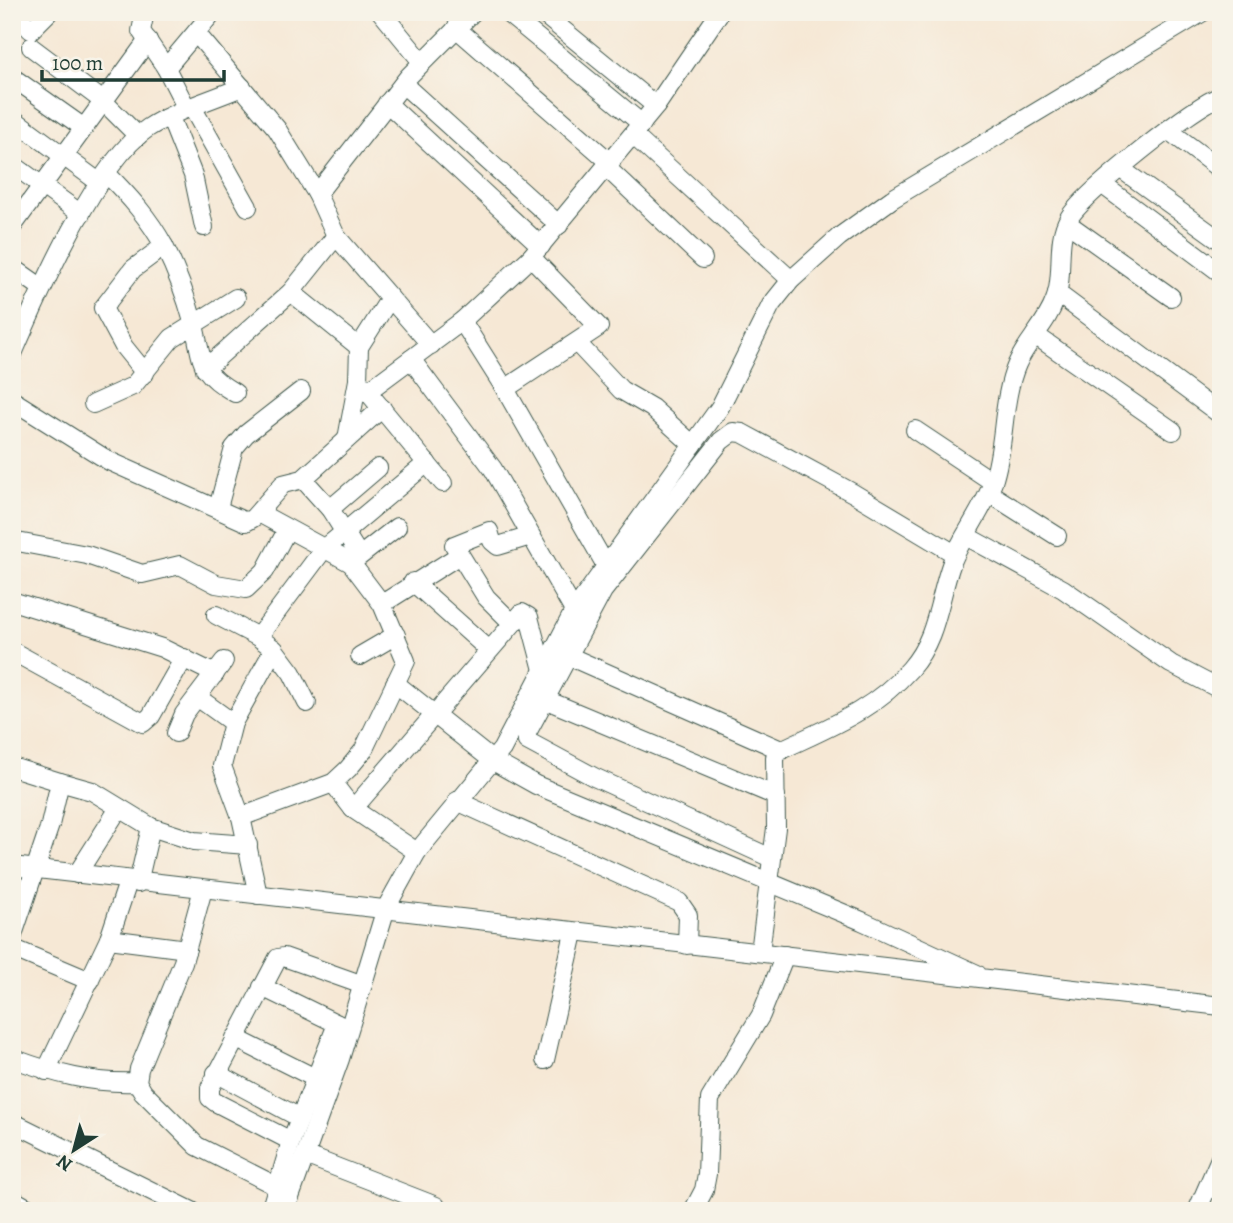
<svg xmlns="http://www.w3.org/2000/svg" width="1233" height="1223" font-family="Alegreya,serif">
<rect width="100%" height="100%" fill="#f7f3e8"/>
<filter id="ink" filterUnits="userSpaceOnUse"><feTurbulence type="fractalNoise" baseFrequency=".0143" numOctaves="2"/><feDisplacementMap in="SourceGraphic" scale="14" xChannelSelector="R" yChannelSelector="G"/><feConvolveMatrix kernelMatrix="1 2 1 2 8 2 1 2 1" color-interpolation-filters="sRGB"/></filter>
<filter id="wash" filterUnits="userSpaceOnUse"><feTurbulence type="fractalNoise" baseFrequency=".00686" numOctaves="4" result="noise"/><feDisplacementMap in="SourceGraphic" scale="28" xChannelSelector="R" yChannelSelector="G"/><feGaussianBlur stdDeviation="1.57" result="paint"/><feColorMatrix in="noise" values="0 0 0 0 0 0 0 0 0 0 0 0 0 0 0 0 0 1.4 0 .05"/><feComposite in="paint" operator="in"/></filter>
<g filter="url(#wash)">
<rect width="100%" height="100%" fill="#f6e8d5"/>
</g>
<g filter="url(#ink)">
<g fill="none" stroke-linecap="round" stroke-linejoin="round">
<defs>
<g id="minor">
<polyline points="14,12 31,30 49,12"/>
<polyline points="139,12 144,17 141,31 166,68 187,109"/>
<polyline points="381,12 422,62"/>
<polyline points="506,12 642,124"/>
<polyline points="541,12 656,106"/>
<polyline points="456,28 611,163"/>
<polyline points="196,33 277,129 317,194"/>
<polyline points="31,47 103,101 138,136"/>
<polyline points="166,68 213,12"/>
<polyline points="12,77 84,128"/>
<polyline points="403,84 559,225"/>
<polyline points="387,103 541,246"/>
<polyline points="192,107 248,207"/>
<polyline points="170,117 193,175 204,227"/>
<polyline points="12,118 100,183"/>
<polyline points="1168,130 1221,170"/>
<polyline points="633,135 791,280"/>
<polyline points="12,164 81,214"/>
<polyline points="607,168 703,259"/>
<polyline points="1121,169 1221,241"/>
<path d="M107 174C129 196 149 218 164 246 176 270 186 296 193 322 204 360 195 370 235 393"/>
<polyline points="1103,185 1221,273"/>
<polyline points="1067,223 1171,297"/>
<polyline points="12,227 148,40"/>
<polyline points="336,236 317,194 409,76 473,12"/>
<polyline points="12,267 42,288"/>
<polyline points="291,292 359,347"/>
<polyline points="1057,293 1221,415"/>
<polyline points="390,298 359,347 358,380 443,483"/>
<polyline points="462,321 505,389 605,564"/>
<polyline points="1035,335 1173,431"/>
<polyline points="577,343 621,390 652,408 693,445"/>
<path d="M12 356C38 296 95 163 148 128 176 110 211 100 242 87"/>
<polyline points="411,359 493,469 574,611"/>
<polyline points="205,369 291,292 336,236 431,345"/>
<polyline points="145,373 124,347 103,308 133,269 164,246"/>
<polyline points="505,389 599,327 531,257"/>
<polyline points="368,391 462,321 531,257 656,106 720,12"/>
<polyline points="12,400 109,461 246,522 253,518 283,484 303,479 382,408"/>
<polyline points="93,404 133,386 172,338 236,298"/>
<polyline points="915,430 993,482"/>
<polyline points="347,439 358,380"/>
<polyline points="303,479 330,509 359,555"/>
<polyline points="989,493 1057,536"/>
<polyline points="218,508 234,448 246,434 301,391"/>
<polyline points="330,509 378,468"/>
<polyline points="966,536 1063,589 1171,664 1221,690"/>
<polyline points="12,541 87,555 142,574 180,565 216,584 246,589 265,571 287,530"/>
<polyline points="351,563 397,527"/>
<polyline points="413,582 489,650"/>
<polyline points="12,601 162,648 215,674"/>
<polyline points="382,604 458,556"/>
<polyline points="216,615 258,637 274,649 233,723 222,766 241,817 258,895"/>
<polyline points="512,623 486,597 454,545 489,531 492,541 498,546 531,536"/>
<polyline points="258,637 323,550 427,463"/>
<polyline points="274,649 292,673 307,703"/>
<polyline points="12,651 143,723 151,716 184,658"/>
<polyline points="557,651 781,750"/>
<polyline points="360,656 396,635"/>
<polyline points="395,683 493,761 536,785 862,921 977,974"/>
<polyline points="197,697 233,723"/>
<polyline points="544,699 776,796"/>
<polyline points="176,733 184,714 224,661"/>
<polyline points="12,767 60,782 50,825 12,938"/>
<polyline points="60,782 92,791 151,827 194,841 248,845"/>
<polyline points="333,783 353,809 417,852"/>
<polyline points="457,801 679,902 688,915 687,945"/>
<polyline points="353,809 522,613 529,617 543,670"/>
<polyline points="241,817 333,783 348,769 363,751 406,661 382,604 351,563 259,513"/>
<polyline points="771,858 594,777 527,741 527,733 603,591 721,441 733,432 742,433 853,493 955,554"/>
<polyline points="12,866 1221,1006"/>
<polyline points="77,874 119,808"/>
<polyline points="138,883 151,827"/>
<polyline points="203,889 183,962 139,1069 137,1082 143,1092 197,1146 278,1187"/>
<polyline points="109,939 187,949"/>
<polyline points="12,948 90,981"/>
<path d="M760 952 776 828 775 757 781 750C829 727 873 711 910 669 938 637 938 600 952 562 963 534 983 511 993 482 1006 444 1001 401 1017 364 1027 341 1047 324 1055 300 1065 275 1055 241 1069 218 1084 193 1193 106 1221 96"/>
<polyline points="262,987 346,1028"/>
<polyline points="235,1038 315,1078"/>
<path d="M12 1058C55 1074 92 1084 137 1082"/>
<polyline points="545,1060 574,933"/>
<polyline points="46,1071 109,939 128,882"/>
<polyline points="216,1073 300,1118"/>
<polyline points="12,1122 192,1211"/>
<polyline points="291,1141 215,1102 210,1098 210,1088 278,958 284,957 363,985"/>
<polyline points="305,1155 436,1206"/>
<polyline points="12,1199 33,1211"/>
<polyline points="270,1211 291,1141 337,1024"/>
<polyline points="285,1211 340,1059 386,908 417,852 502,749 574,611 720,407 771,305 791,280 839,237 892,199 1203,12"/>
<polyline points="693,1211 704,1190 707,1174 710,1099 761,1015 785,955"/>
<polyline points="1197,1211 1221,1156"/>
</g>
</defs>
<!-- minor casing -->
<use href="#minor" stroke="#3f574c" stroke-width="20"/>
<!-- minor -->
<use href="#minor" stroke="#fff" stroke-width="18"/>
</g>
</g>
<!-- margin -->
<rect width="1233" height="1223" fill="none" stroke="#f7f3e8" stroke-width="42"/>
<!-- north arrow -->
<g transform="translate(74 1150) rotate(216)" stroke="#f7f3e8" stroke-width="5" paint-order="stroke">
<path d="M0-5L12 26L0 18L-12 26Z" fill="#1f3d34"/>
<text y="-10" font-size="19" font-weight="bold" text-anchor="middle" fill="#1f3d34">N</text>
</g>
<!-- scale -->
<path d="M42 70v10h182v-10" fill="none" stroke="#1f3d34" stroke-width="3.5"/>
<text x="52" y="70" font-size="21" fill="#1f3d34" stroke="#f7f3e8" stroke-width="5" paint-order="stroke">100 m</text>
</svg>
